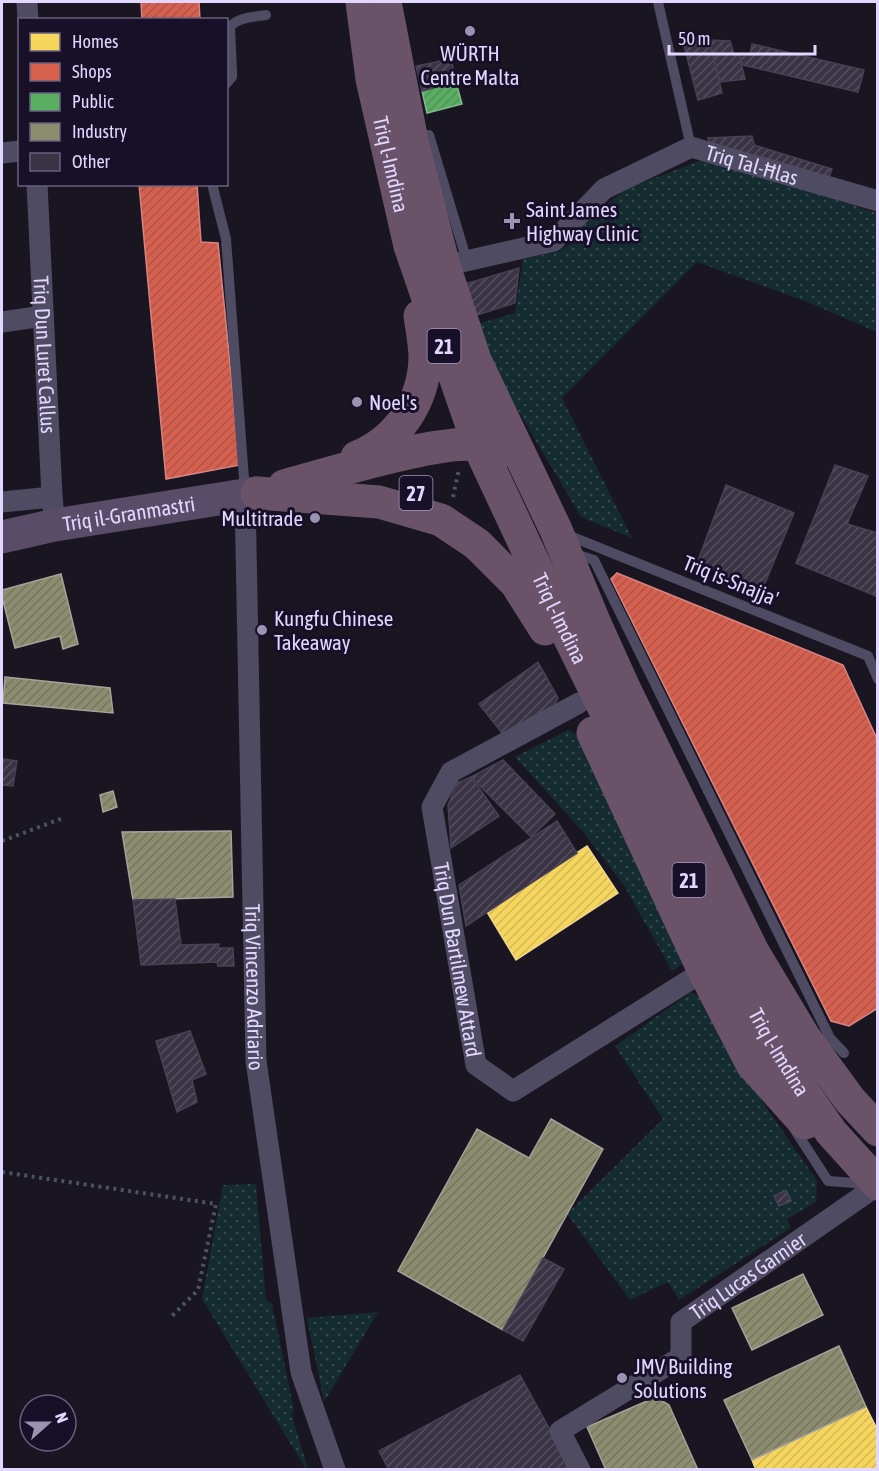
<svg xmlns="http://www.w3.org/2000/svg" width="879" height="1471" font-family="'Asap Condensed',sans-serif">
<defs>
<pattern id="grass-dots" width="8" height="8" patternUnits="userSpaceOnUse" patternTransform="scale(1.5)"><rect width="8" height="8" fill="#142b30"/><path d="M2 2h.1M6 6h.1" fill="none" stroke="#36494f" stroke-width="1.8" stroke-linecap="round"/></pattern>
<pattern id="homes-hatch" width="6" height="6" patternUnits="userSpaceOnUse" patternTransform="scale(1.5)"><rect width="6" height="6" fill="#f6d55c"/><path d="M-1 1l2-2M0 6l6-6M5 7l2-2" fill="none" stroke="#d2b759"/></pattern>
<pattern id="shops-hatch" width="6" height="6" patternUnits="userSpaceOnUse" patternTransform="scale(1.5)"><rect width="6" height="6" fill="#d6604d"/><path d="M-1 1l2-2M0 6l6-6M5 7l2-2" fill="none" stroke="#aa564d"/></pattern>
<pattern id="public-hatch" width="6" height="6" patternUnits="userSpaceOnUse" patternTransform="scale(1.5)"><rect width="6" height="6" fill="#5aae61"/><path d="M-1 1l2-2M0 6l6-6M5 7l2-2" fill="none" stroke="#54925c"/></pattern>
<pattern id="industry-hatch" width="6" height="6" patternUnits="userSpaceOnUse" patternTransform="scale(1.5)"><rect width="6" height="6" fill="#8c8c6e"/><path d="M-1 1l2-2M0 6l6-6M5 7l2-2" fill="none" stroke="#767564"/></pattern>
<pattern id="building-hatch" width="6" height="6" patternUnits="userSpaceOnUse" patternTransform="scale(1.5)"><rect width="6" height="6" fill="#393344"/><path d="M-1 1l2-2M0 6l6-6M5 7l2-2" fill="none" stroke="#555060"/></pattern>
</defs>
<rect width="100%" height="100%" fill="#191622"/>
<!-- grass -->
<g fill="url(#grass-dots)">
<polygon points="707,158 877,213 877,332 810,303 697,262 562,398 632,538 581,517 490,363 477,324 515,313 523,259 560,251 575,240 587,220 626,189"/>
<polygon points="568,730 580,736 686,952 683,964 672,971 625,887 585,834 515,757"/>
<polygon points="690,993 704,997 764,1104 817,1181 816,1202 787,1219 791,1228 679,1300 668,1282 630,1300 567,1214 663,1119 615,1046"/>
<polygon points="256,1184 266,1300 272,1304 294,1410 291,1413 308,1469 306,1469 202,1299 223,1185"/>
<polygon points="378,1312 324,1402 307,1318"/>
</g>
<!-- homes -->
<g fill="url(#homes-hatch)" stroke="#f0d68d" stroke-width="1.5">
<polygon points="587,846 618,893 516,960 487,912"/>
<polygon points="866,1407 878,1431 878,1469 756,1470 752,1460"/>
</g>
<!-- shops -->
<g fill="url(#shops-hatch)" stroke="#d98482" stroke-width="1.5">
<polygon points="141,2 199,2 200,20 142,20"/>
<polygon points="139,184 197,184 201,242 218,243 240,465 166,479"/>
<polygon points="617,573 843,665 878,741 878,1008 849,1026 831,1021 611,579"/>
</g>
<!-- public -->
<polygon fill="url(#public-hatch)" stroke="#82ba90" stroke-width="1.5" points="456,82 462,104 427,113 422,91"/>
<!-- industry -->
<g fill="url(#industry-hatch)" stroke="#a6a29a" stroke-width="1.5">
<polygon points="61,574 78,644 63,649 60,636 15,648 2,597 2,590"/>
<polygon points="5,677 110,688 113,713 3,703"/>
<polygon points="113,791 117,807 103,812 100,795"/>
<polygon points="231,831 233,897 133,900 122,832"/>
<polygon points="551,1119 603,1149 503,1330 398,1271 477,1129 529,1158"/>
<polygon points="803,1274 823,1315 752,1350 732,1308"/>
<polygon points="839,1346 866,1407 752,1460 724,1400"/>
<polygon points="656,1397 669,1405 698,1470 606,1470 587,1427"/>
</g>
<!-- building -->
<g fill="url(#building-hatch)" stroke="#474155" stroke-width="1.5">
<polygon points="681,34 709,40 722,93 698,100"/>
<polygon points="709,40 730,41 734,54 739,54 745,79 720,82"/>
<polygon points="752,44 864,70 858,92 743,65 739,54 750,55"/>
<polygon points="451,59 456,82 422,91 416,66"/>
<polygon points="752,136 754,145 832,169 828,180 709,142 708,138"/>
<polygon points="519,268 515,303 474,316 465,284"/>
<polygon points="835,465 868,476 847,524 878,533 878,597 796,563"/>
<polygon points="726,485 794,513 761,593 697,563"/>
<polygon points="538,662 558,698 553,708 502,733 479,704"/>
<polygon points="2,759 17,761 13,786 2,785"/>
<polygon points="503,760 555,814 531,837 471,777"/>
<polygon points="471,777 499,816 451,848 448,805 457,783"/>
<polygon points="557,821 577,853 466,926 459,885"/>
<polygon points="175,899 181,945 219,944 218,948 233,948 234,966 218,966 217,962 141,965 133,900"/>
<polygon points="190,1031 206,1074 192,1080 197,1102 177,1112 156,1041"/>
<polygon points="786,1190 791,1201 779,1206 774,1196"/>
<polygon points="543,1258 564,1269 523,1341 503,1330"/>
<polygon points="520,1375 572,1470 389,1470 379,1451"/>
</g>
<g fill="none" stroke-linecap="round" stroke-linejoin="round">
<!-- path -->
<g stroke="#4a5363" stroke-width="4" stroke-dasharray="3 4.5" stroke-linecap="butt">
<polyline points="453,497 459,469"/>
<polyline points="2,841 63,818"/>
<polyline points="2,1172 216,1204 198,1290 170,1318"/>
</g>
<!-- lane -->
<g stroke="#4f4b63" stroke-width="10">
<polyline points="658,2 691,147"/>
<path d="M226 84 232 77V72L230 27C239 17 253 17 266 15"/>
<polyline points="415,140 429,135 467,261"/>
<polyline points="212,184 226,239 245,492"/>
<polyline points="565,534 868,656 878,679"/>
<polyline points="572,553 594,560 830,1038 844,1053"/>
<polyline points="793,1127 828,1181 868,1184"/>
</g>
<!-- street -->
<g stroke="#4f4b63" stroke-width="21">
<polyline points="27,2 28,20"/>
<polyline points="2,153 20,151"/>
<path id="s1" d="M37 184 52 497 55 525"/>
<path id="s2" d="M444 266 554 241 604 189 691 147 878 201"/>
<polyline points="2,322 43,316"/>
<path id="s3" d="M245 495 256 1061 301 1372 335 1470"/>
<polyline points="2,502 52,497"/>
<path id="s4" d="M579 703 451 772 432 807 476 1065 513 1091 704 971"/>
<path id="s5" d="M580 1470 560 1431 681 1357V1322L878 1185"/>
</g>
<!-- primary -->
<path stroke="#594c68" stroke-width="33" id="s6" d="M2 537 55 525 257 493"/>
<!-- highway -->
<g stroke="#6a5369" stroke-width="33">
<path id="s7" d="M362 2 372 79 410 246 479 446 550 598 729 962 770 1038 804 1093 831 1132 878 1184"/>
<polyline points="385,2 412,141 444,266 475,360 556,530 596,626 625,690 753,952 804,1037 850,1100 878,1130"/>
<path d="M357 457C397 441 424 402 425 358 425 344 422 330 420 316"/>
<path d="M284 486C321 476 448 436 479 446 484 448 490 453 495 456"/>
<polyline points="257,493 379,502 441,520 477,544 516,583 545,629"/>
<polyline points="593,733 704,971 752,1064 805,1123"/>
</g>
</g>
<!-- markers -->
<g fill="#9b93b2" stroke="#171028" stroke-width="2">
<circle cx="470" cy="31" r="6"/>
<path d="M509 212h6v6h6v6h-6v6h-6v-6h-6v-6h6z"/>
<circle cx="357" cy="402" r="6"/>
<circle cx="315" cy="518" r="6"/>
<circle cx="262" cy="630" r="6"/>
<circle cx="622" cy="1378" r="6"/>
</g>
<g text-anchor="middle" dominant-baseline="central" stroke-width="6" stroke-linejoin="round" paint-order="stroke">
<!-- shield labels -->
<g fill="#171028" stroke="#a49bbe" stroke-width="1.5">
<rect x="427.5" y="329" width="33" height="34" rx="4.5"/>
<rect x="399.5" y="476" width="33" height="34" rx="4.5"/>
<rect x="672.5" y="863" width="33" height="34" rx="4.5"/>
</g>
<g font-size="20" font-weight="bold" fill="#e1d7ff">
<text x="444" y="346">21</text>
<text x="416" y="493">27</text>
<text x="689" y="880">21</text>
</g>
<!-- poi labels -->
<g font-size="21" fill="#e1d7ff" stroke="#171028" text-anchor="start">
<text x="470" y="53" text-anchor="middle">WÜRTH<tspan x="470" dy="24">Centre Malta</tspan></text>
<text x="526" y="209">Saint James<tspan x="526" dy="24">Highway Clinic</tspan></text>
<text x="369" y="402">Noel's</text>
<text x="303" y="518" text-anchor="end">Multitrade</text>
<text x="274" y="618">Kungfu Chinese<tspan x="274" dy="24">Takeaway</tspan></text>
<text x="634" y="1366">JMV Building<tspan x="634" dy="24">Solutions</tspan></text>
</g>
<!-- street labels -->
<g font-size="21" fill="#e1d7ff" stroke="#171028">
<text stroke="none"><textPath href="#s7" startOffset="165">Triq l-Imdina</textPath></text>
<text stroke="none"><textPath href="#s2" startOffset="345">Triq Tal-Ħlas</textPath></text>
<text stroke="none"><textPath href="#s1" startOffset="171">Triq Dun Luret Callus</textPath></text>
<text stroke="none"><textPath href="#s6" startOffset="129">Triq il-Granmastri</textPath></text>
<text transform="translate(731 580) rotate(22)">Triq is-Snajja'</text>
<text stroke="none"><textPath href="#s7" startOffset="651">Triq l-Imdina</textPath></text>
<text stroke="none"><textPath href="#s4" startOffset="340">Triq Dun Bartilmew Attard</textPath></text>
<text stroke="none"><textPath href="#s3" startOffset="492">Triq Vincenzo Adriario</textPath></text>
<text stroke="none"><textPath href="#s7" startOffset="1137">Triq l-Imdina</textPath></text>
<text stroke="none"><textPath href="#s5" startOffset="302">Triq Lucas Garnier</textPath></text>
</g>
</g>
<!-- border -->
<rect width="879" height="1471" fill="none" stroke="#e1d7ff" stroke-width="6"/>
<!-- legend -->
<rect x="18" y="18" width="210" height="168" fill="#171028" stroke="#68607e" stroke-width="1.5"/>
<rect x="30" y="33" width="30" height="18" fill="#f6d55c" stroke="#68607e" stroke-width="1.5"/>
<text x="72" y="48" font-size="18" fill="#e1d7ff">Homes</text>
<rect x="30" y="63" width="30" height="18" fill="#d6604d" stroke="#68607e" stroke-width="1.5"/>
<text x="72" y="78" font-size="18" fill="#e1d7ff">Shops</text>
<rect x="30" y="93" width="30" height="18" fill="#5aae61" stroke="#68607e" stroke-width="1.5"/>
<text x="72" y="108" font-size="18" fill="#e1d7ff">Public</text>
<rect x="30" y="123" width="30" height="18" fill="#8c8c6e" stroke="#68607e" stroke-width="1.5"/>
<text x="72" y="138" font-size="18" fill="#e1d7ff">Industry</text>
<rect x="30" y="153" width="30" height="18" fill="#393344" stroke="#68607e" stroke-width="1.5"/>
<text x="72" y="168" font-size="18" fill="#e1d7ff">Other</text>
<!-- north arrow -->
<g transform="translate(48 1423) rotate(69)"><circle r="28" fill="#171028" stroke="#68607e" stroke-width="1.5"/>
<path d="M0-4.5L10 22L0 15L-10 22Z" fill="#9b93b2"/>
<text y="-9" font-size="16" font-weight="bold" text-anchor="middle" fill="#e1d7ff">N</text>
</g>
<!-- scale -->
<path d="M669 45v9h146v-9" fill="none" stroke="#e1d7ff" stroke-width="3"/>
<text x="678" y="45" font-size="18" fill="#e1d7ff" stroke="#171028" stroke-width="4.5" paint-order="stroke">50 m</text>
</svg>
